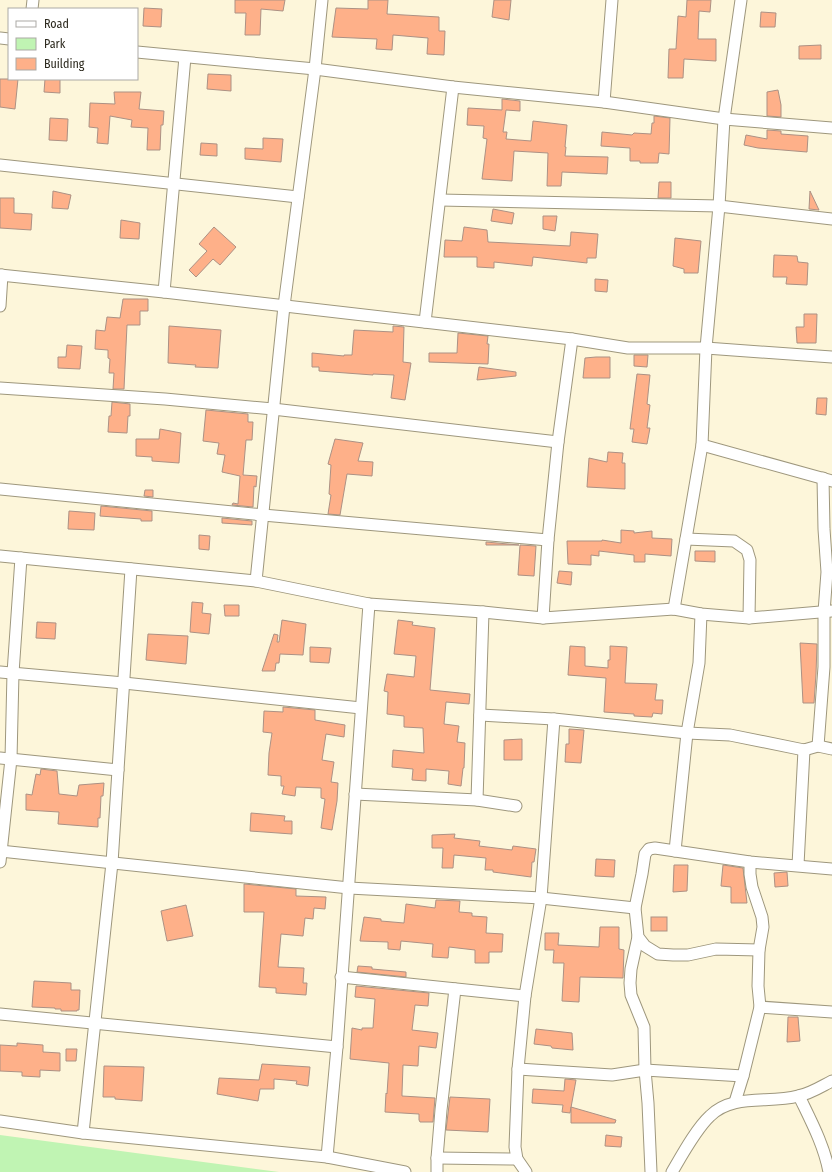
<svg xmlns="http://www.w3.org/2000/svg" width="832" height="1172" font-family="'Fira Sans Condensed',sans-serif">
<rect width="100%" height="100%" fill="#fdf6da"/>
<!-- green -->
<polygon fill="#c0f4b3" points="0,1135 279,1172 0,1172"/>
<!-- building -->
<g fill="#feb089" stroke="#ac9184">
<polygon points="235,0 285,0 283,11 261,9 260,35 245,35 246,13 235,13"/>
<polygon points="368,0 388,0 387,14 439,17 439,31 445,31 444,55 427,54 428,38 393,35 392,50 376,49 377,39 332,37 336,8 368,9"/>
<polygon points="494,0 511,0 509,20 492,17"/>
<polygon points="687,0 711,0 710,12 699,11 698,39 716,39 716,61 684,59 683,78 668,78 669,49 676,49 678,16 686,17"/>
<polygon points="144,8 162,9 161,27 143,26"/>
<polygon points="761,12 776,13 775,27 760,27"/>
<polygon points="821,45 821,59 799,59 799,46"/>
<polygon points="208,74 231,75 231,91 207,89"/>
<polygon points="0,79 18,79 15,109 0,107"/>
<polygon points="45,79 60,79 60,93 44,92"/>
<polygon points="778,90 781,105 781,117 767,116 767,92"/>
<polygon points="114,92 141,92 139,109 164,111 163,125 161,125 160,150 147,150 148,128 131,127 132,120 110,116 108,144 97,143 98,128 89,127 90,103 115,104"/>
<polygon points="502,99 520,101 520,111 506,110 503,132 507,132 506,139 531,141 533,121 567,125 565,147 566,147 565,156 608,157 607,174 562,172 561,186 547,186 548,153 514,151 512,181 482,179 487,139 483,138 484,126 467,125 468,108 502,110"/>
<polygon points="654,116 670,118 669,154 659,153 658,163 640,163 640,161 630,161 630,148 601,146 602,132 632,135 634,133 651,134 652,123 654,123"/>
<polygon points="50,118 68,119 67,141 49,140"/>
<polygon points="767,130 781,131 781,134 808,136 807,152 758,148 744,145 746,135 767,139"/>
<polygon points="263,138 283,139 281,162 245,159 245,148 263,149"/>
<polygon points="201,143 217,144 217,156 200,155"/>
<polygon points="659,182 671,182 671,198 658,198"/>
<polygon points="53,191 71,195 68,209 52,208"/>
<polygon points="810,191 819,210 809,209"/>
<polygon points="0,198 14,198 14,213 32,214 31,230 0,228"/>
<polygon points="493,209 514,213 512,224 491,221"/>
<polygon points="543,216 557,216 555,231 543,229"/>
<polygon points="121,220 140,223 139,239 120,238"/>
<polygon points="214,227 236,247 220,265 213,259 196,277 189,270 207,251 199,244"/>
<polygon points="464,227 487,230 488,242 570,246 571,232 598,234 596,258 587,258 587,263 533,257 532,266 494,262 494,268 477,267 477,257 444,257 445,240 462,241"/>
<polygon points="675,238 701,241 698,273 684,273 684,269 673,266"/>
<polygon points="774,255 797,256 798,262 808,263 807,285 786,284 787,277 773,277"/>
<polygon points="595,279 608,280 607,292 595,291"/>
<polygon points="123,299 148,299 148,311 140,311 140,325 127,325 124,389 113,389 114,373 109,373 110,359 108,358 108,350 95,349 96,330 105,331 107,317 120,318"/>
<polygon points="804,314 817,314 816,343 797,343 796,327 804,327"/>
<polygon points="169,326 221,330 218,368 195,367 196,365 168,363"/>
<polygon points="393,326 404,327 403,362 411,363 405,400 391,398 394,375 373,374 373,375 319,371 319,367 312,367 312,353 344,356 344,355 352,355 354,330 393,332"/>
<polygon points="458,333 488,336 487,344 489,344 488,364 429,362 429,353 457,353"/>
<polygon points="67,345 82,346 80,369 58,368 58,357 66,357"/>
<polygon points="634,355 648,355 647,367 634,366"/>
<polygon points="596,357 610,357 610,378 583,378 585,358"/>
<polygon points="479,367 516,372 516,376 477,380"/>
<polygon points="637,374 650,375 647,404 650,405 647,428 650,428 647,444 632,442 634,429 630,429"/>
<polygon points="817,398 827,398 826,415 816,414"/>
<polygon points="112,402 130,404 130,416 128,416 127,433 108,432 109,416 111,416"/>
<polygon points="206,410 248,414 248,422 253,422 252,440 246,440 243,475 257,476 256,487 254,486 253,507 232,505 233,503 238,504 240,476 222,472 225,455 217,454 219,443 203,441"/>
<polygon points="160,429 181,433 179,463 152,461 152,457 136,456 136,439 159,439"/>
<polygon points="335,439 363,443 358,461 373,462 372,476 347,474 340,515 328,514 331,495 329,494 331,465 328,464"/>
<polygon points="608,452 623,453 622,463 625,463 625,489 587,487 589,458 607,462"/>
<polygon points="145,490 153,490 153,497 144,496"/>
<polygon points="101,506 152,511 152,521 141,521 141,519 100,516"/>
<polygon points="69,511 95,513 94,530 68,529"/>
<polygon points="222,518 252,521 252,525 222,523"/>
<polygon points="621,530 634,531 634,533 652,531 652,538 672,539 671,556 645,554 645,562 634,562 634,555 599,551 599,556 591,555 591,565 568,564 567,541 602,541 602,540 621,543"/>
<polygon points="199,535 210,536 209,550 199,549"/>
<polygon points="486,542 519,545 486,545"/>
<polygon points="520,545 536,546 534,576 518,575"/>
<polygon points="695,551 715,551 715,562 695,561"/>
<polygon points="559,571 572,572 571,585 557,583"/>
<polygon points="192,602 203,603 202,613 211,614 209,634 190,632"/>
<polygon points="224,605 239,605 239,616 225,616"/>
<polygon points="282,620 306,624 303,655 280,654 279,663 276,663 275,671 262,671 274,634 278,635 277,642 279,642"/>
<polygon points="398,620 413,622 412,625 435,628 430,690 470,694 469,704 446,702 444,724 459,726 457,742 465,743 464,768 463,768 461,786 448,784 449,771 426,769 426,781 412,780 413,769 392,767 393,750 424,753 423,728 404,727 404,716 387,714 388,692 384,691 387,674 414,677 416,656 394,654"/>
<polygon points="37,622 56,623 55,639 36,638"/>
<polygon points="148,634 188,636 186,664 146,660"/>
<polygon points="800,643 817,644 816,674 814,703 803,703"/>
<polygon points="570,646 585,647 585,666 608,668 608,660 610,660 610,646 627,647 625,683 657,684 655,700 663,700 662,714 653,713 652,717 634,716 634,714 604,712 606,678 568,675"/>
<polygon points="310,647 331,648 329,663 310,662"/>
<polygon points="283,707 315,710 315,720 345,725 344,737 326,734 322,760 334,762 331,782 338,783 337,801 332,830 321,828 325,799 321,798 321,788 296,787 295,796 282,794 284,786 281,786 281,776 268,775 269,753 272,733 263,732 264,711 283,712"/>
<polygon points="569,729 584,730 581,763 565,762 566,744 569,744"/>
<polygon points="522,739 522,760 504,760 504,740"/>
<polygon points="41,769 57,771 59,794 77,796 79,785 104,783 103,796 101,796 100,818 98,818 98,827 58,824 59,812 26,810 26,794 32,795 36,774 40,775"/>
<polygon points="251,813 285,816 284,821 292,821 292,834 250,831"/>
<polygon points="455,834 454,838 480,841 479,846 512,850 513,846 536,849 534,862 532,862 531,877 493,872 493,870 485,870 486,858 454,855 453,868 442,868 443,848 432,848 432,835"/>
<polygon points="596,859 615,860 614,877 595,876"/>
<polygon points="674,865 688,865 687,891 673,892"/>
<polygon points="723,865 743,868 747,903 731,903 731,887 721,886"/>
<polygon points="787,872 788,886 775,887 774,873"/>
<polygon points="244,884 296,889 296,896 326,897 325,909 314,908 313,919 305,918 303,936 281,934 278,967 304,968 303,983 307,983 306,995 276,993 276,988 259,987 264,912 244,912"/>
<polygon points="436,900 460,901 459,912 472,913 472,916 487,917 486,933 503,934 502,952 489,952 489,963 475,963 475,950 449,947 448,958 432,957 433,944 401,941 400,950 388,949 388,942 360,941 364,917 381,919 381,921 404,923 406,904 435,908"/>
<polygon points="186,905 193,936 167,941 161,911"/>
<rect x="651" y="917" width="16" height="14"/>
<polygon points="600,927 619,927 619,949 624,950 623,978 580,977 579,1002 562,1001 564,963 553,963 554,950 545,950 545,933 559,933 558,945 599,947"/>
<polygon points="358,966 372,967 372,969 406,972 406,977 357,972"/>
<polygon points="34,981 71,983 71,990 80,990 79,1010 77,1010 77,1011 61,1011 61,1009 55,1009 55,1008 32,1007"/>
<polygon points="356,986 429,993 428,1006 415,1005 412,1030 438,1033 436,1048 419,1046 418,1066 403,1065 402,1093 402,1096 435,1098 433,1122 420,1122 419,1120 419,1114 385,1112 386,1093 387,1094 389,1063 350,1059 352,1028 362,1030 362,1028 373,1028 375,999 355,997"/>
<polygon points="788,1017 798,1017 800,1041 787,1042"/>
<polygon points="536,1029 572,1033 573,1050 552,1048 551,1046 534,1044"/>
<polygon points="17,1043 43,1045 43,1052 60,1053 60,1071 40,1070 40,1077 22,1076 22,1072 0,1071 0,1045 17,1046"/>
<polygon points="66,1049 77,1049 76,1061 66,1061"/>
<polygon points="262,1064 310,1067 308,1086 296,1084 297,1081 274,1079 274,1089 260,1089 258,1101 217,1094 219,1078 259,1080"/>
<polygon points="104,1066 144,1067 142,1101 115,1099 115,1097 103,1097"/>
<polygon points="565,1079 576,1080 570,1113 562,1112 563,1105 532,1103 533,1089 564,1091"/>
<polygon points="450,1097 490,1099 488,1132 446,1130"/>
<polygon points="571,1107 616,1120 615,1123 571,1123"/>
<polygon points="606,1135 622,1137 621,1147 605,1146"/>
</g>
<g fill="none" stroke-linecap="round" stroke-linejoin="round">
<defs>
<g id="minor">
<polyline points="32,9 33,0"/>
<polyline points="0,38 9,39"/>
<polyline points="137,52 315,69 453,87 604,102 724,119 832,128"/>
<polyline points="604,102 612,0"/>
<polyline points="0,165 298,197"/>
<polyline points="440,200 719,206 832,219"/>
<polyline points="0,275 164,292 572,339 628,348 706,348 832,357"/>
<polyline points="164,292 185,57"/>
<polyline points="0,306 2,275"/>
<polyline points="425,322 453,87"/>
<polyline points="0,388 165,399 273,409 558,442"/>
<polyline points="702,445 832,481"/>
<polyline points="0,489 263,515 548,540"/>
<polyline points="686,539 734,541 747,550 750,560 749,618"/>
<polyline points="0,556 256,581 369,604 483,612 543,618 674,609 701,614 749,618 832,611"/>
<polyline points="256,581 284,306 315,69 322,0"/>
<polyline points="674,609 702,445 706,348 719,206 724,119 741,0"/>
<polyline points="543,618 548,540 558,442 572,339"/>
<polyline points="0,672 124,683 361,708"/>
<polyline points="480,715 554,719 687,733 730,735 804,750 818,746 832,749"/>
<polyline points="818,746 824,667 824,612 827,572 824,529 823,478"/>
<polyline points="0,758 118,770"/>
<polyline points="355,794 477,800 516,806"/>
<polyline points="477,800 483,612"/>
<polyline points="0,851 349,888 541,898 635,908"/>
<polyline points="675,851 687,733 699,663 701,614"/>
<polyline points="0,862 11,759 13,673 21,558"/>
<polyline points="798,865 804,750"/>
<polyline points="638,937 631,969 630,983 631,995 644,1027 645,1070 648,1103 651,1172"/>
<polyline points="759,950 716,949 688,955 673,955 658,954 645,946 638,937 635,908 642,874 645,854 649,849 655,848 750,862 832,869"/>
<polyline points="341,977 525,996"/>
<polyline points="760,1007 832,1012"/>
<polyline points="0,1014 337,1047"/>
<polyline points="518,1069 612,1075 645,1070 743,1076"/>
<path d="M799 1096C811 1121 824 1145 829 1172"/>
<polyline points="735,1102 743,1076 760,1007 758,986 759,950 763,927 762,917 752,887 750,874 750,862"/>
<polyline points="0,1121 83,1133 327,1157 405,1172"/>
<polyline points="83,1133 112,863 131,569"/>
<polyline points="327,1157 337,1047 369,604"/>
<polyline points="437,1158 517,1159"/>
<polyline points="437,1172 437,1158 441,1110 455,989"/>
<polyline points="526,1172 517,1159 515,1147 518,1069 525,996 541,898 554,719"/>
<path d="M672 1172C682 1155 696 1129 710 1116 733 1093 769 1104 798 1096 810 1094 822 1086 832 1081"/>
</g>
</defs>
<!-- minor casing -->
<use href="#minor" stroke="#9e977d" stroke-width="13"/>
<!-- minor -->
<use href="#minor" stroke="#fff" stroke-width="11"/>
</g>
<!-- legend -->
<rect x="8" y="8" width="130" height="72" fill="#ffffff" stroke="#aba9a5"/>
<rect x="16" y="21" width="20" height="6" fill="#ffffff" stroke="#aba9a5"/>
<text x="44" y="28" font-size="12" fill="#2c291e">Road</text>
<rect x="16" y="38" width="20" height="12" fill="#c0f4b3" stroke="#aba9a5"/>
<text x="44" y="48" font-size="12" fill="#2c291e">Park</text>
<rect x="16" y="58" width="20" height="12" fill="#feb089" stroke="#aba9a5"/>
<text x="44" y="68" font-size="12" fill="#2c291e">Building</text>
</svg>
